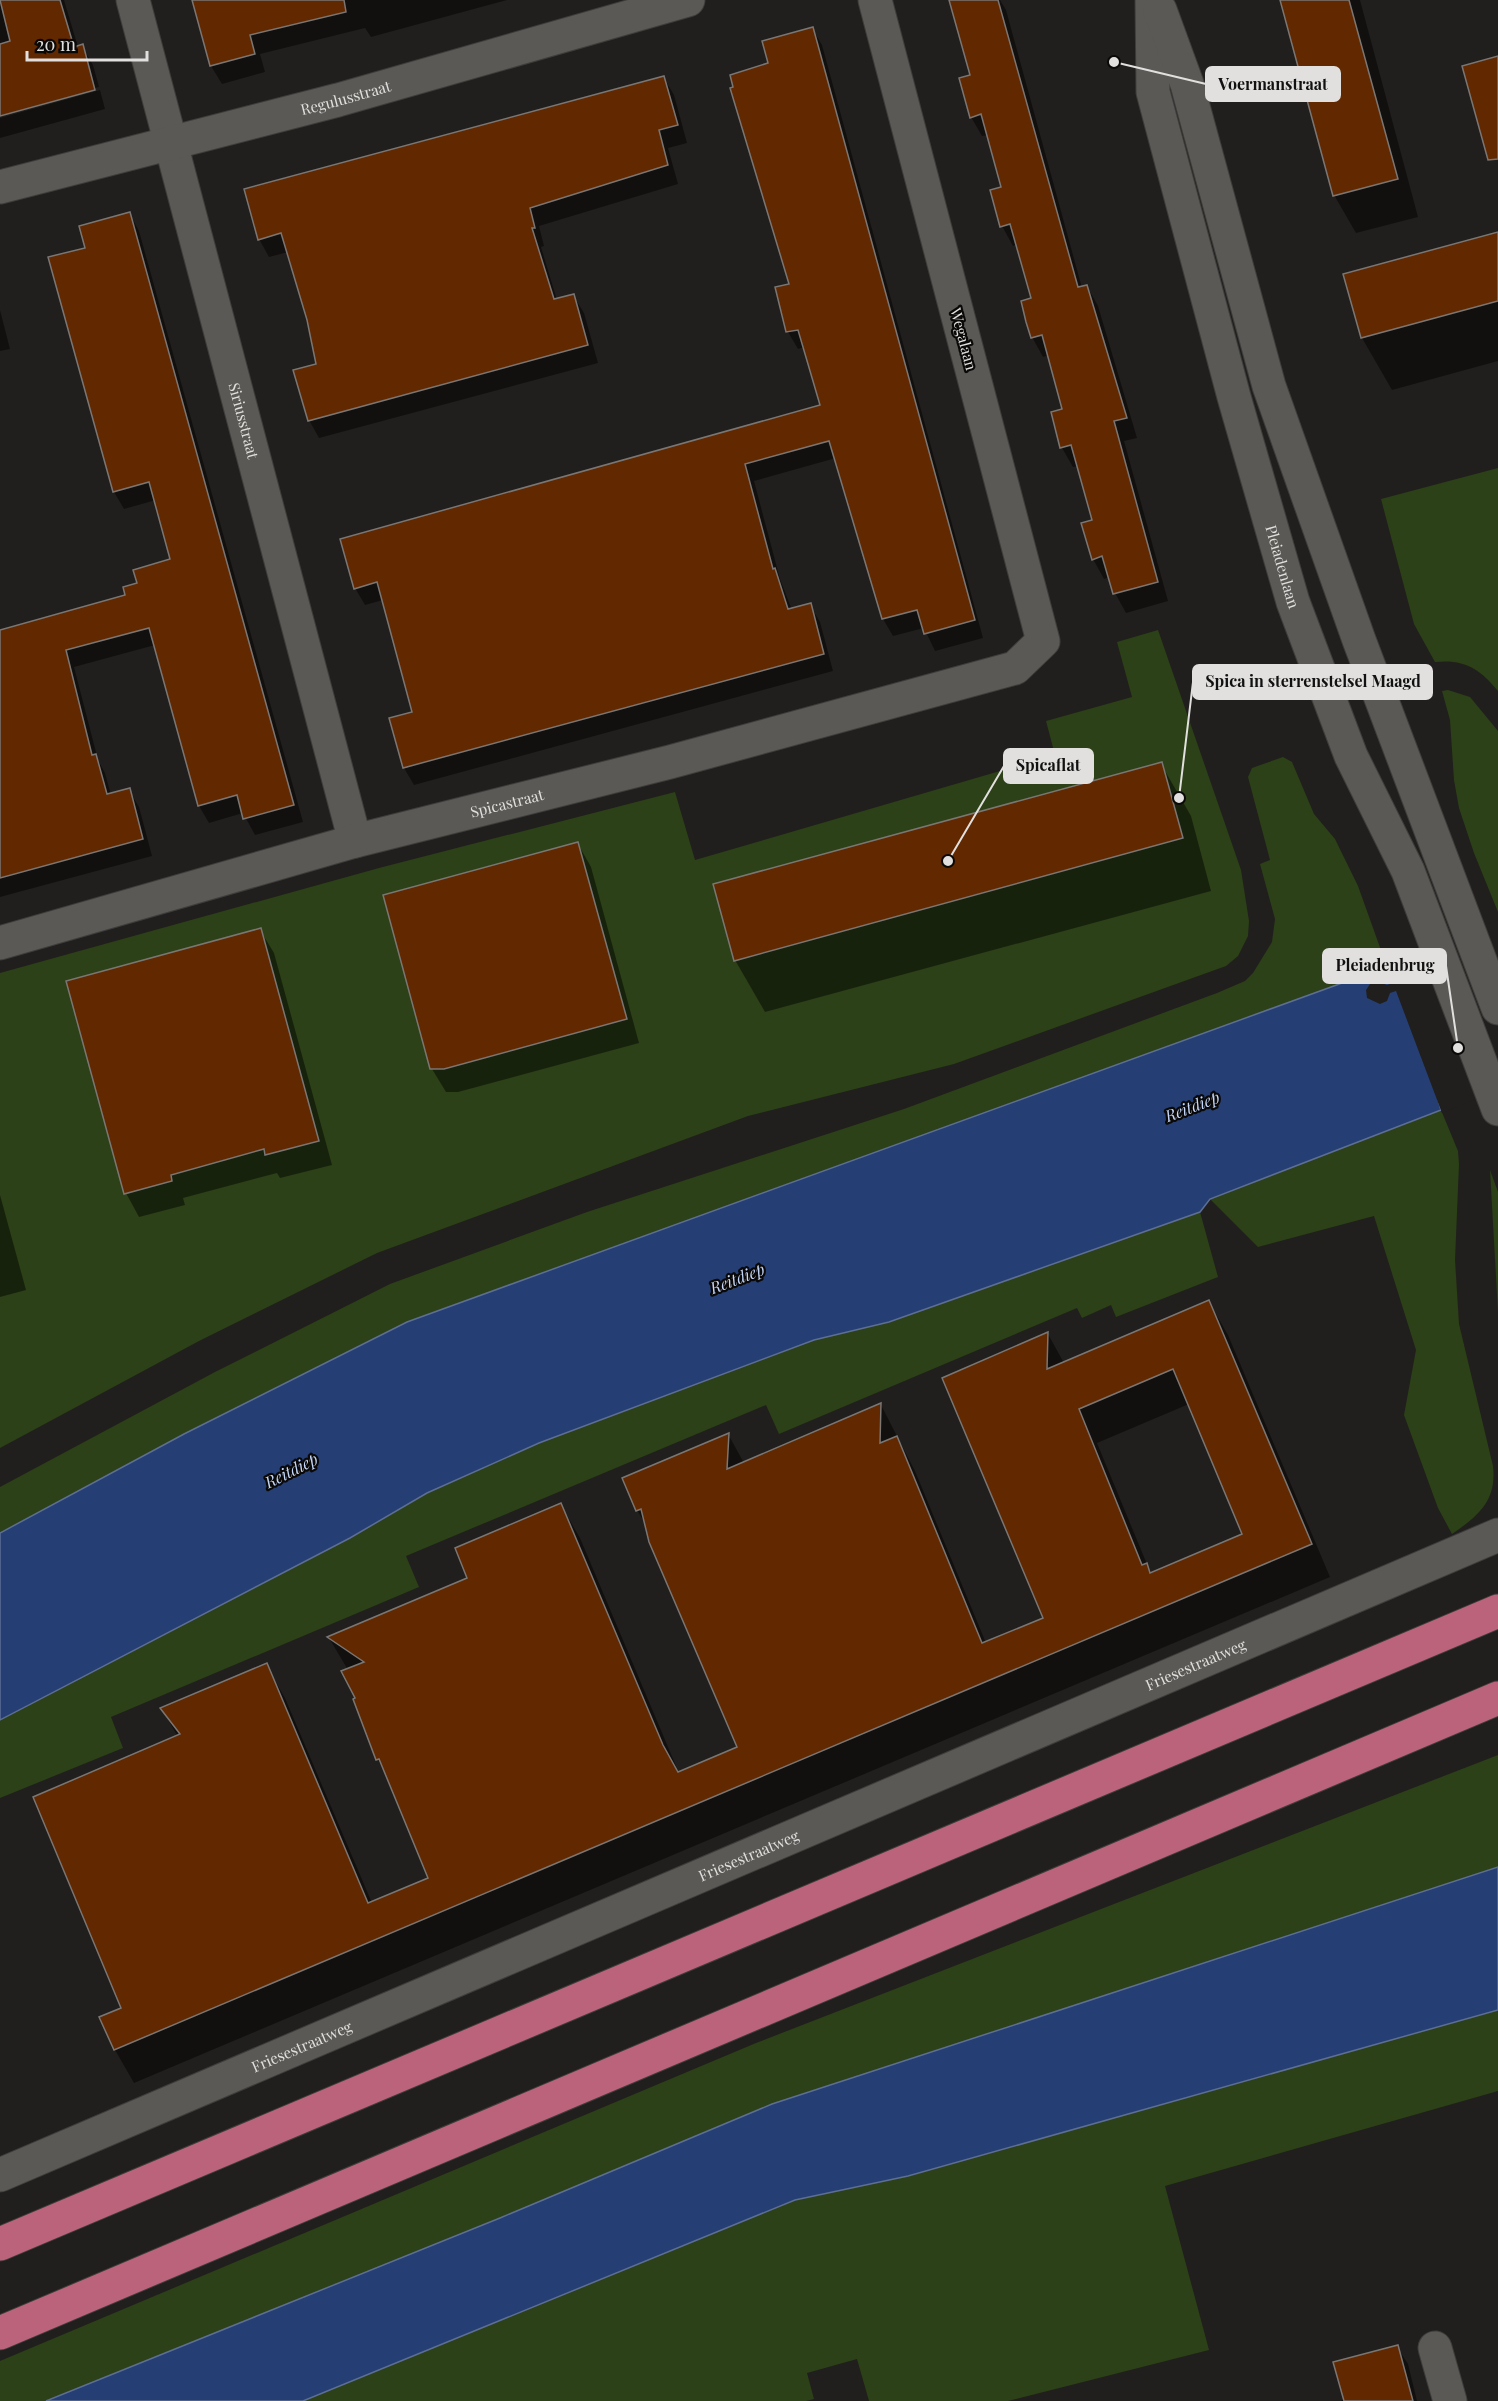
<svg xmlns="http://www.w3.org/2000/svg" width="1498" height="2401" font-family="'Playfair Display',serif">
<rect width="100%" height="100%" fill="#201f1d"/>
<!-- green -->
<g fill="#2c4117">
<path d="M1498 468V691C1480 669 1465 659 1435 662L1414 624 1381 499Z"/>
<polygon points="1158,630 1241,870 1249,921 1248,936 1238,956 1226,966 954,1064 748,1116 377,1253 199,1341 0,1448 0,973 379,868 675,792 695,860 1055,755 1046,721 1132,697 1117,642"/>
<polygon points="1448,690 1470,697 1498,731 1498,912 1474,853 1459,808 1454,780 1450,720 1442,691"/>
<polygon points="1283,757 1292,762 1314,814 1335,839 1358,886 1387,967 407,1322 184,1434 0,1533 0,1487 215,1372 390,1284 587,1212 904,1109 1217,993 1245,981 1253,973 1272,942 1275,919 1260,864 1270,860 1248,777 1252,768"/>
<path d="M1441 1110 1458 1151 1459 1164 1455 1260 1459 1324 1493 1466C1497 1501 1478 1516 1452 1534L1438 1508 1404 1415 1416 1350 1374 1216 1258 1247 1210 1199Z"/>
<polygon points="1490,1170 1498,1192 1498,1312"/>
<polygon points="1200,1212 1218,1277 1116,1317 1111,1305 1082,1318 1077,1308 779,1434 766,1405 406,1556 419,1587 111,1717 123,1748 0,1798 0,1720 350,1538 427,1493 539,1443 814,1340 889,1322"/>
<polygon points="1498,1755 1498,1867 772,2104 500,2218 46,2401 0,2401 0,2361 756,2043"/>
<polygon points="1498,2010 1498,2091 1165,2186 1209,2350 1008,2401 869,2401 857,2359 807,2373 814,2399 806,2401 303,2401 795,2200 908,2176"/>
</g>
<!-- water -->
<g fill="#253f75" stroke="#5d6f94" stroke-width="1.5">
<polygon points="1400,962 1441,1110 1210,1199 1200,1212 889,1322 814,1340 539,1443 427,1493 350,1538 0,1720 0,1533 184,1434 407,1322"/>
<polygon points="1498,1867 1498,2010 908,2176 795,2200 303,2401 46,2401 500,2218 772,2104"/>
</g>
<!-- pier -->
<polygon fill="#201f1d" points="1498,920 1498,1090 1442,1113 1396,991 1390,993 1387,1001 1380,1004 1367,998 1366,990 1370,984 1376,981 1387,985 1393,983 1386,964"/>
<!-- shadow -->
<g fill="#0007" fill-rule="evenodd">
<polygon points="0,0 64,0 78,47 82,46 93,65 99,87 0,114"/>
<polygon points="193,0 507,0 371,37 365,28 260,54 265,72 222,84 211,66"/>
<polygon points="963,0 1000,0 1006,10 1082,288 1087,286 1098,306 1137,438 1124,441 1168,601 1126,613 1115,593 1110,577 1104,579 1093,559 1094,521 1079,466 1073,467 1062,448 1053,413 1064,410 1049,355 1043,357 1032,337 1033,299 1018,244 1013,246 1002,226 1003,188 988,135 982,136 971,117 972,76"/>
<polygon points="1281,0 1360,0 1418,217 1356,233 1334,195"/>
<polygon points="812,28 822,45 983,638 935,651 924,628 893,636 883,619 836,458 754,481 780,579 792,610 810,605 820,622 833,671 414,785 404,768 391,719 414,713 383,600 365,605 355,588 822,406 805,347 798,349 788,332 777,288 790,285 770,64"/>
<polygon points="664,78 674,95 687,143 668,148 678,184 539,226 544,246 541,247 557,300 573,295 584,313 598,363 319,438 309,420 318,365 288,252 269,257 259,239"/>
<polygon points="100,90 105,109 0,138 0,118"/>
<polygon points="130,214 139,231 303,822 255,835 243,813 209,823 199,806 155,645 74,667 98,760 105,773 111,795 129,790 139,807 152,856 0,897 0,631 180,582 156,500 124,509 114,492 87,249"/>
<polygon points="1498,234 1498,361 1392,390 1362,338 1345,275"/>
<polygon points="0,310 10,349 0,351"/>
<polygon points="1161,764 1191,816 1211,891 765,1012 735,960"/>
<polygon points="578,844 591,867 639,1043 458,1092 446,1092 432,1069"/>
<polygon points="260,930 274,953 332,1165 280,1178 277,1173 183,1198 185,1205 139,1217 126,1193"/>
<polygon points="0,1195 26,1290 0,1297"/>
<path d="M1209 1302 1228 1335 1330 1577 134 2083 115 2050 101 2018 123 2009 178 1737 162 1709 266 1665 285 1698 372 1903 430 1879 388 1777 378 1760 355 1700 357 1699 348 1670 329 1638 469 1579 561 1505 580 1538 679 1773 739 1748 647 1527 637 1510 728 1434 744 1463 881 1405 915 1471 986 1643 1045 1618 944 1379 1048 1334 1064 1363ZM1189 1404 1244 1535 1151 1574 1097 1443Z"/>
<polygon points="1397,2347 1408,2364 1417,2401 1341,2401"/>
</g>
<!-- building -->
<g fill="#622800" stroke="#7a7674" stroke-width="1.5" fill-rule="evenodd">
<polygon points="0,0 60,0 74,47 83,44 95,90 0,116 0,44 10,41"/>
<polygon points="192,0 344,0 346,12 250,35 255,54 210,66"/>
<polygon points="949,0 998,0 1078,287 1087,285 1127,418 1114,421 1158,582 1113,594 1102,556 1092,560 1081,523 1092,520 1071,445 1060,448 1051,412 1062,409 1042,335 1031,338 1026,322 1021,301 1031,298 1010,224 1000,227 990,190 1001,187 981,114 970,118 959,78 970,75"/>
<polygon points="1280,0 1349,0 1398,179 1333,196"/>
<polygon points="813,27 975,620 924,634 917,610 882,619 829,441 745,464 773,569 775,568 788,609 811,603 824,654 403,768 389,718 412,712 387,619 377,582 354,589 340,539 820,405 798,330 786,332 775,287 789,284 730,88 733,87 730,75 768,63 762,41"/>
<polygon points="1498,56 1498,159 1488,160 1462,66"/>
<polygon points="664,76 678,125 659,130 668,165 530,208 535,228 532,228 554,299 574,294 588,345 308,421 293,370 316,364 307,320 281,233 258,240 244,189"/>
<polygon points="130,212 294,805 243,819 237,795 198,806 149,628 66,650 92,755 96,754 107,794 130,788 143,839 0,878 0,630 125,595 123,587 137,583 133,570 170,559 149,482 113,492 48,257 85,248 79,226"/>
<polygon points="1498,232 1498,301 1361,338 1343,274"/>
<polygon points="1162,762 1183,838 734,961 713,884"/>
<polygon points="578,842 627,1019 444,1069 430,1069 383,895"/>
<polygon points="261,928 319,1141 265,1155 264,1149 171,1175 172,1181 124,1194 66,981"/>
<path d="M1209 1300 1312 1544 114 2050 99 2017 121 2008 33 1797 180 1734 160 1708 267 1663 368 1903 428 1878 379 1759 376 1760 353 1699 355 1698 341 1671 364 1662 327 1637 467 1578 455 1548 561 1503 663 1745 678 1772 737 1747 649 1542 641 1509 636 1511 622 1478 729 1433 727 1469 881 1403 880 1443 897 1436 982 1643 1043 1618 942 1378 1048 1332 1047 1369ZM1173 1369 1242 1534 1150 1573 1147 1563 1142 1565 1079 1409Z"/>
<polygon points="1398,2345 1413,2401 1344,2401 1333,2362"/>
</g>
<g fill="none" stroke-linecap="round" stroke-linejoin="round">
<defs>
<g id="street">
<path id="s1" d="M133 0 355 841"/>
<path id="s2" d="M0 187 338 100 688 0"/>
<path id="s3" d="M0 943 355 841 670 762 1015 668 1043 641 875 0"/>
<path id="s4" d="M0 2175 1498 1535"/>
<polyline points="1435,2348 1450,2401"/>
</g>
<g id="secondary">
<path id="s5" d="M1152 0 1153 92 1234 397 1293 602 1351 756 1408 871 1498 1109"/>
<polyline points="1160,10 1187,84 1269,386 1359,640 1498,1008"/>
</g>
<g id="highway">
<polyline points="0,2244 1498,1611"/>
<polyline points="0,2333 1498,1698"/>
</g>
</defs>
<!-- street casing -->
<use href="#street" stroke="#3e3d3b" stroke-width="35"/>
<!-- secondary casing -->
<use href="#secondary" stroke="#3e3d3b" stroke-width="35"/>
<!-- highway casing -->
<use href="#highway" stroke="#3e3d3b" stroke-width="35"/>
<!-- street -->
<use href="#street" stroke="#5a5956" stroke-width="33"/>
<!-- secondary -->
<use href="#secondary" stroke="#5a5956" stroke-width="33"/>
<!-- highway -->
<use href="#highway" stroke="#bb637b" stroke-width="33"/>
</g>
<g text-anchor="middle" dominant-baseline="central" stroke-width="4.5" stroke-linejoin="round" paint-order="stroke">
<!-- street labels -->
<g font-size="15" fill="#e1e0de" stroke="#0a0908">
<text stroke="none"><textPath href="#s2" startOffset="357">Regulusstraat</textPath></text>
<text transform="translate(964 339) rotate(75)">Wegalaan</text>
<text stroke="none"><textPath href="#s1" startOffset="435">Siriusstraat</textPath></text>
<text stroke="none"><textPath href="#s5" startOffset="584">Pleiadenlaan</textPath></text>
<text stroke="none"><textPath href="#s3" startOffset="526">Spicastraat</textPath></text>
<text stroke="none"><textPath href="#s4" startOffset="1300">Friesestraatweg</textPath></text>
<text stroke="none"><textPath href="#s4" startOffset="814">Friesestraatweg</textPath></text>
<text stroke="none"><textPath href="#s4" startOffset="328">Friesestraatweg</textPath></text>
</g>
<!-- water labels -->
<g font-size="16" font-style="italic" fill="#c6d8fa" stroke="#0a0908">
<text transform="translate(1192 1106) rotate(-21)">Reitdiep</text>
<text transform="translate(737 1278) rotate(-21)">Reitdiep</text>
<text transform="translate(291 1470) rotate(-27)">Reitdiep</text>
</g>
</g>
<!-- callouts -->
<path fill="none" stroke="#e1e0de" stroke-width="2" d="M1114 62L1206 84M1179 798L1193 682M948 861L1004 766M1458 1048L1446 966"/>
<g fill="#e1e0de" stroke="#0a0908" stroke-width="2">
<circle cx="1114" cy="62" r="6"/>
<circle cx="1179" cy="798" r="6"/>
<circle cx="948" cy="861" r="6"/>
<circle cx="1458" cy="1048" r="6"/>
</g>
<g fill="#e1e0de" stroke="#e1e0de" stroke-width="2">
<rect x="1206" y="67" width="134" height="34" rx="6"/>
<rect x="1193" y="665" width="239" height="34" rx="6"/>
<rect x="1004" y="749" width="89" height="34" rx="6"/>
<rect x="1323" y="949" width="123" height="34" rx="6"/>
</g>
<g font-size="16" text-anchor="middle" font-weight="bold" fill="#111">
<text x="1273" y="90">Voermanstraat</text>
<text x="1313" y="687">Spica in sterrenstelsel Maagd</text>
<text x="1048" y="771">Spicaflat</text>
<text x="1385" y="971">Pleiadenbrug</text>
</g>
<!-- scale -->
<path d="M27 51v9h120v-9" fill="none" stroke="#e1e0de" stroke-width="3"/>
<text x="36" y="51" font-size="18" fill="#e1e0de" stroke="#0a0908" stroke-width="4.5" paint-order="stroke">20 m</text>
</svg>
